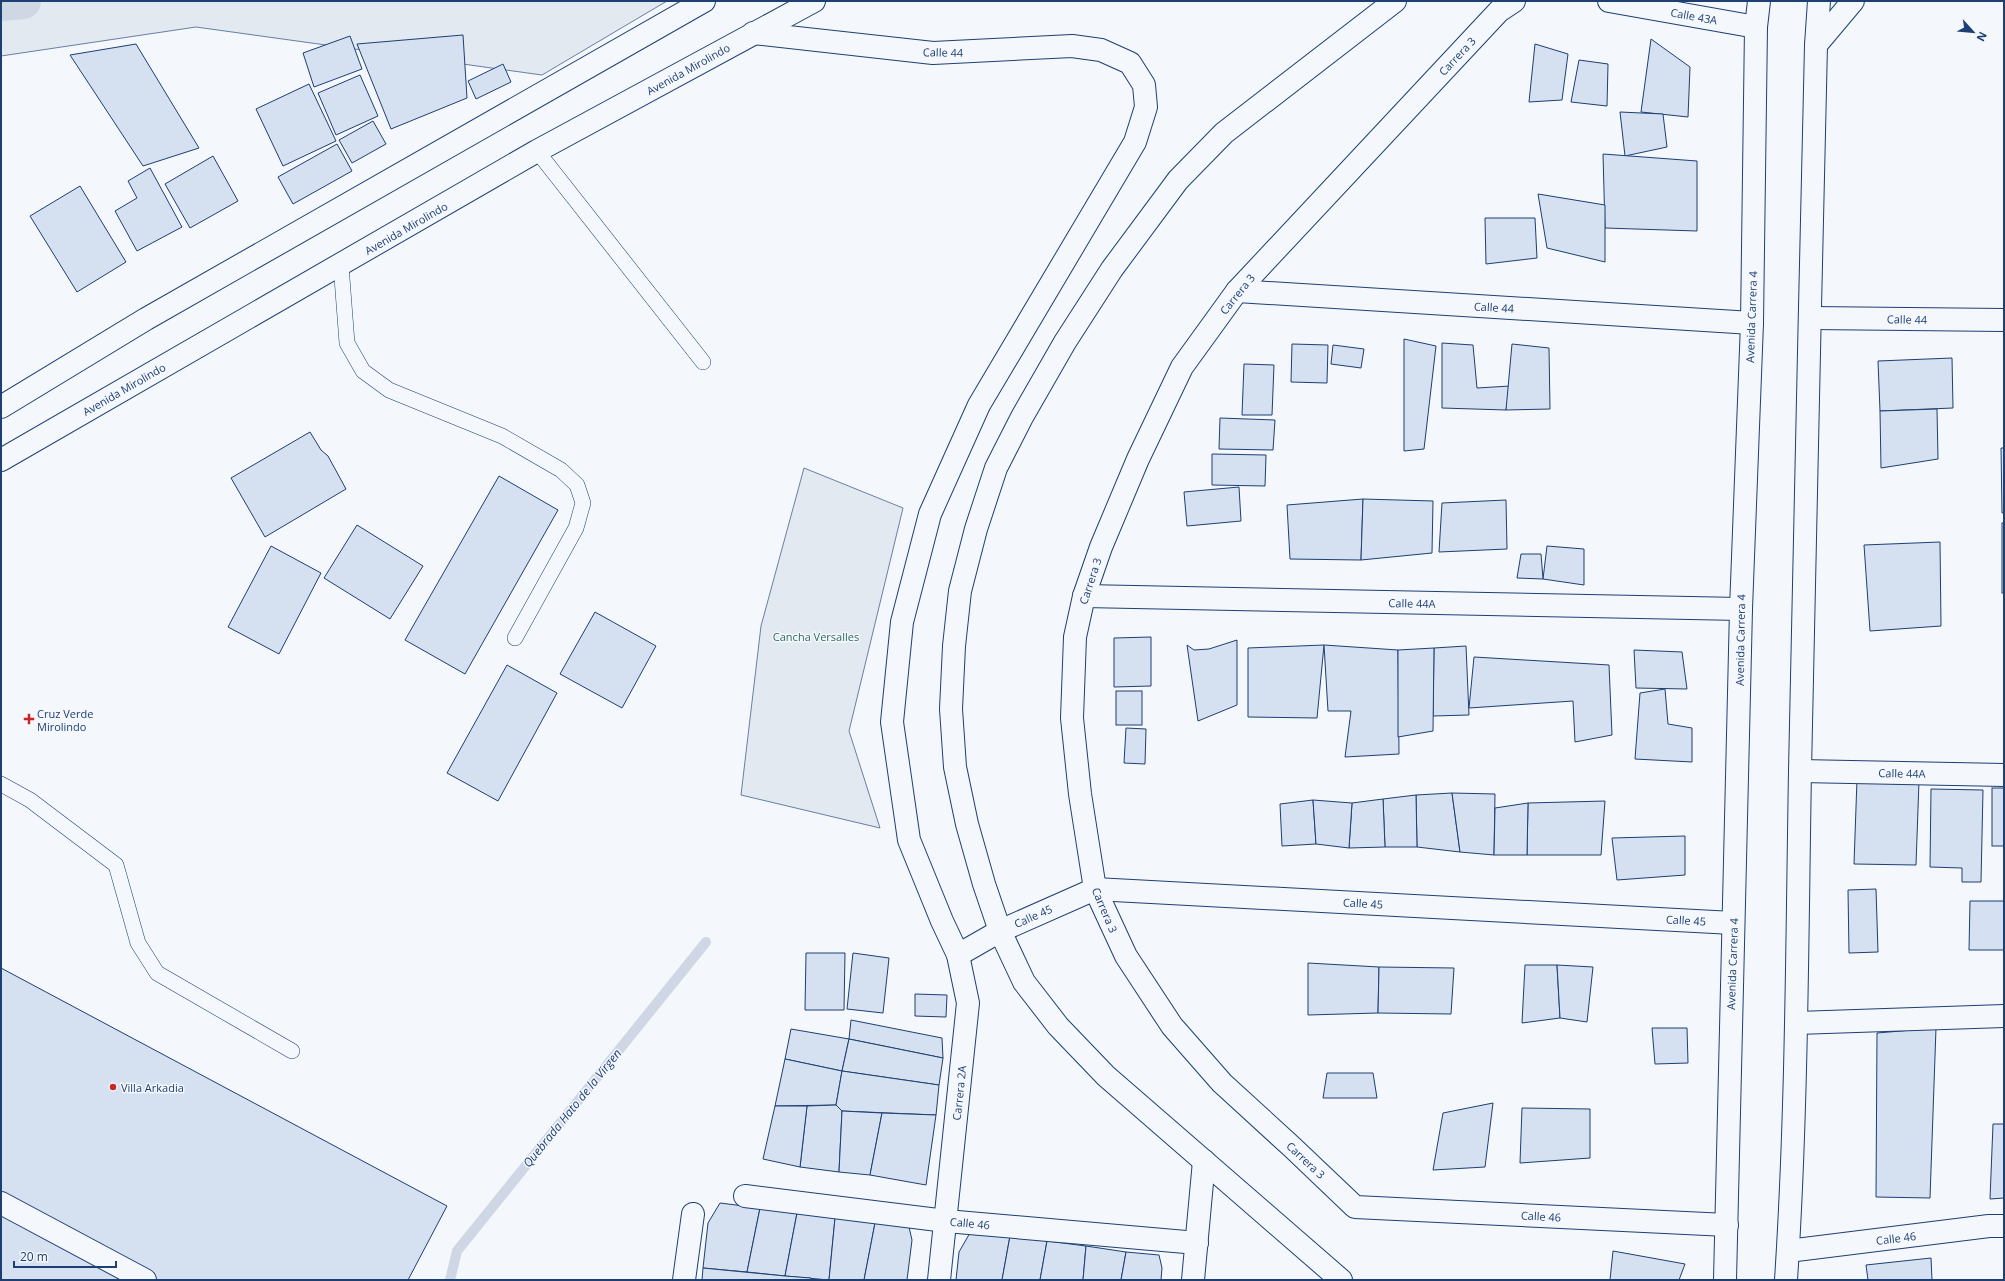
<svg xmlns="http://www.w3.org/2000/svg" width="2005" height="1281" font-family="'Open Sans',sans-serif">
<rect width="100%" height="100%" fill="#f4f7fb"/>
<!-- green -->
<g fill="#e3e9f0" stroke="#687fa3">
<polygon points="1,1 667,1 542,75 196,27 1,56"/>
<polygon points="804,468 903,508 849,731 880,828 741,795 761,626"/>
</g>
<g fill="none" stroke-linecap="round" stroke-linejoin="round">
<!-- stream -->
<polyline stroke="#cfd7e4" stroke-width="10" points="450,1280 457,1251 706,942"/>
<!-- canal -->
<polyline stroke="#cfd7e4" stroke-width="36" points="1,3 23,1"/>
</g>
<!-- building -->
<g fill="#d5e0f0" stroke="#1d3f73">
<polygon points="463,35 467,98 391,129 357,44"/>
<polygon points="350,36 362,69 314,87 303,53"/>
<polygon points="1651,39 1690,67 1688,117 1641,112"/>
<polygon points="136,44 199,148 143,166 70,55"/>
<polygon points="1535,44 1568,54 1562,100 1529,102"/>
<polygon points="1579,60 1608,64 1607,106 1571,102"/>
<polygon points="503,64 511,82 476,99 468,81"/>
<polygon points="360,75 378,116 336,135 318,93"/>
<polygon points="309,84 336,141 283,166 256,109"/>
<polygon points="1620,112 1663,114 1667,147 1625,156"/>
<polygon points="373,121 386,144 352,163 339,140"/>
<polygon points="337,144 352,171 293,204 278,177"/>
<polygon points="1603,154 1697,161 1697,231 1605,228"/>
<polygon points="213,156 238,201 190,228 165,184"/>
<polygon points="150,168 182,227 137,251 115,211 137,198 128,181"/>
<polygon points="80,186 126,262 77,292 30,216"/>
<polygon points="1538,194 1605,205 1605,262 1547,248"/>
<polygon points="1485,218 1535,218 1537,258 1486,264"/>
<polygon points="1404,339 1436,346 1424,449 1404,451"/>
<polygon points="1442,343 1473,345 1477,388 1510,386 1506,410 1442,408"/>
<polygon points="1292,344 1328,345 1327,383 1291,382"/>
<polygon points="1512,344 1549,348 1550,409 1506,410"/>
<polygon points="1333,345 1364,349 1361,368 1331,364"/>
<polygon points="1952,358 1953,408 1880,411 1878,361"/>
<polygon points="1244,364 1274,365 1272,415 1242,415"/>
<polygon points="1937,409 1938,459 1881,468 1880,411"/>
<polygon points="1220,418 1275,420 1273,450 1219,449"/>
<polygon points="310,432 321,450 328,456 346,489 265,537 231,478"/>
<polygon points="2001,448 2004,448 2004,513 2002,513"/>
<polygon points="1212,454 1266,455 1265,486 1212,485"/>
<polygon points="499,476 558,510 465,674 405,640"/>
<polygon points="1239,487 1241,521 1187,526 1184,492"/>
<polygon points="1363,499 1361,560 1290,559 1287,505"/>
<polygon points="1363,499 1433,501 1432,553 1361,560"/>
<polygon points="1506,500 1507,549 1439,552 1442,503"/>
<rect x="2002" y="523" width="2" height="70"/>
<polygon points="357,525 423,566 390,619 324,578"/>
<polygon points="1940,542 1941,626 1870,631 1864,545"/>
<polygon points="271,546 321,573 279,654 228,627"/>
<polygon points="1547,546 1584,549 1584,585 1543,579"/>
<polygon points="1521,554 1541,554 1543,579 1517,578"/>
<polygon points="595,612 656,646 622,708 560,674"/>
<polygon points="1151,637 1151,686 1114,687 1114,638"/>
<polygon points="1237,640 1237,705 1198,721 1187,645 1194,650 1209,649"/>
<polygon points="1324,645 1317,718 1248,717 1248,648"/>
<polygon points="1324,645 1398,650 1399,754 1345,757 1351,711 1328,711"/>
<polygon points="1466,646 1469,715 1433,716 1434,648"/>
<polygon points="1434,648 1433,731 1398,737 1398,650"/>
<polygon points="1634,650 1682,652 1687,689 1636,688"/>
<polygon points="1474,657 1609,665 1612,735 1575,742 1573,701 1469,708"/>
<polygon points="507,665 557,693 498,801 447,773"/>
<polygon points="1665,689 1668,724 1692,728 1692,762 1635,759 1640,693"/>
<rect x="1116" y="691" width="26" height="34"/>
<polygon points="1126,728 1146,729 1145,764 1124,763"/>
<polygon points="1857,779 1919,781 1916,865 1854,864"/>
<rect x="1992" y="788" width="12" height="58"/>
<polygon points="1931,789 1983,790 1981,882 1962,882 1962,868 1930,867"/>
<polygon points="1452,793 1460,852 1417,847 1416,795"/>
<polygon points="1452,793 1495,794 1494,855 1460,852"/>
<polygon points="1416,795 1417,847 1385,847 1383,799"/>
<polygon points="1383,799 1385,847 1349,848 1352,803"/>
<polygon points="1313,800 1316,844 1282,846 1280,804"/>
<polygon points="1313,800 1352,803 1349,848 1316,844"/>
<polygon points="1605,801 1601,855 1527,855 1528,803"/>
<polygon points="1528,803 1527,855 1494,855 1495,808"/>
<polygon points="1685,836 1685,875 1617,880 1612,838"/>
<polygon points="1876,889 1878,952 1849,953 1848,890"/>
<polygon points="1970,901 2004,901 2004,950 1969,950"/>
<polygon points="806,953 845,953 844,1010 805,1010"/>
<polygon points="853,953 889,958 883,1013 847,1009"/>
<polygon points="1308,963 1379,967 1378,1013 1308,1015"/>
<polygon points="1525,965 1557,965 1560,1018 1522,1023"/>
<polygon points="1557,965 1593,967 1587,1022 1560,1018"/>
<polygon points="1379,967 1454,968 1451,1014 1378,1013"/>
<polygon points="1,968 447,1206 408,1280 1,1280"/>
<polygon points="915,994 947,995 946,1017 915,1016"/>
<polygon points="851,1020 942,1038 943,1058 849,1039"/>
<polygon points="1652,1028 1687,1028 1688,1063 1655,1064"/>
<polygon points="1936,1028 1930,1198 1876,1197 1877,1033"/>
<polygon points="791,1029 849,1039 842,1071 785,1059"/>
<polygon points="849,1039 943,1058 939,1085 842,1071"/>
<polygon points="785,1059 842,1071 836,1105 775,1106"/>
<polygon points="842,1071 939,1085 936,1115 842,1111 836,1105"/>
<polygon points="1327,1073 1373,1073 1377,1098 1323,1098"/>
<polygon points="1493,1103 1485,1167 1433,1170 1443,1113"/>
<polygon points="836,1105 842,1111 839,1172 800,1167 807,1106"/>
<polygon points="775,1106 807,1106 800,1167 763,1159"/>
<polygon points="1522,1108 1590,1109 1590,1158 1520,1163"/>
<polygon points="842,1111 882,1113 870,1175 839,1172"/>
<polygon points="882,1113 936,1115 926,1185 870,1175"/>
<polygon points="1993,1124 2004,1124 2004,1198 1990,1199"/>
<polygon points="720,1203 760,1208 747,1272 703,1268 708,1223"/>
<polygon points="760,1208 797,1213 785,1276 747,1272"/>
<polygon points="797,1213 835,1218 829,1280 785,1276"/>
<polygon points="835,1218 875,1223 864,1280 829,1280"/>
<polygon points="875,1223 909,1227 912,1240 907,1280 864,1280"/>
<polygon points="971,1231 1010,1236 1002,1280 956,1280 959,1252"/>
<polygon points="1010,1236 1047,1241 1040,1280 1002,1280"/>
<polygon points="1047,1241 1086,1246 1083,1280 1040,1280"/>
<polygon points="1086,1246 1126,1252 1121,1280 1083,1280"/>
<polygon points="1613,1251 1685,1264 1679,1280 1610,1280"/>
<polygon points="1126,1252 1159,1255 1162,1268 1161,1280 1121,1280"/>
<polygon points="1931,1258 1932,1280 1868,1280 1866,1265"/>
<polygon points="703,1268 785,1276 811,1278 811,1280 702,1280"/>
</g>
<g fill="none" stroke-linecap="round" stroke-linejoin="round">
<defs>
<g id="lane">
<polyline points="537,151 703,362"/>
<polyline points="341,265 347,343 363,371 389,390 502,436 561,470 577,485 583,503 576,528 515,638"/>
<polyline points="1,784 30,800 116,865 138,943 157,973 292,1051"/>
</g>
<g id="street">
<polyline points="1514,1 1499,11 1237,291 1182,367 1138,459 1101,547 1084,596 1075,637 1072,718 1080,794 1095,889 1126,956 1172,1026 1222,1083 1292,1147 1355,1207 1727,1225"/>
<polyline points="1609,1 1756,27"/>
<polyline points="753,33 933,53 1072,46 1101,50 1130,63 1144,85 1146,107 1135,142 979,405 930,514 902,622 892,722 909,840 942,921 958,955 968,1003 939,1280"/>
<polyline points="1237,291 1752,323"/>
<polyline points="1084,596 1741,609"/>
<polyline points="1800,771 2004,775"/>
<polyline points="958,955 1000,931 1095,889 1733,923"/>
<polyline points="1797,1023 2004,1016"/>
<polyline points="745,1196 946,1221 1197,1243"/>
<polyline points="1,1203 145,1280"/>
<polyline points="1788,1251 1989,1226 2004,1226"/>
<polyline points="684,1280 693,1214"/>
<polyline points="1193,1280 1204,1161"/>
</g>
<g id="secondary">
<polyline points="1816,45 1853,1"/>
<polyline points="1811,318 2004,320"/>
</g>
<g id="primary">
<polyline points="1,407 146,319 704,1"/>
<polyline points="1,460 537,151 814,1"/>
<polyline points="1341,1280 1106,1076 1058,1026 1024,982 1000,931 984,884 967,824 955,767 951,709 954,646 960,591 976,529 996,468 1022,417 1065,342 1112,269 1178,180 1224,133 1395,1"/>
<polyline points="1725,1280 1741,609 1752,323 1756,27 1759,1"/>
<path d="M1786 1280C1797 1111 1797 941 1800 771 1804 529 1811 287 1816 45L1819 1"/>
</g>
</defs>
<!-- lane casing -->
<use href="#lane" stroke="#1d3f73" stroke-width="16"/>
<!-- street casing -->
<use href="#street" stroke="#1d3f73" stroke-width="24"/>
<!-- secondary casing -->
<use href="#secondary" stroke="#1d3f73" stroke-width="24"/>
<!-- primary casing -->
<use href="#primary" stroke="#1d3f73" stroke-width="24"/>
<!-- lane -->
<use href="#lane" stroke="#f4f7fb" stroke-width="15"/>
<!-- street -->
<use href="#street" stroke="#f4f7fb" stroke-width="22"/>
<!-- secondary -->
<use href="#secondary" stroke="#f4f7fb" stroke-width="22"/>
<!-- primary -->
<use href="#primary" stroke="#f4f7fb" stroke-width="22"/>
</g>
<!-- markers -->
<g fill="#c62828" stroke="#f4f7fb" stroke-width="1.5">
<path d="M27 713h4v4h4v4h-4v4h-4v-4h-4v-4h4z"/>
<circle cx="113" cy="1087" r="4"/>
</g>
<g text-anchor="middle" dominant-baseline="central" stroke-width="3" stroke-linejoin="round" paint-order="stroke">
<!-- street labels -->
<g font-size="11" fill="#1d3f73" stroke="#f4f7fb">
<text transform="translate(1694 16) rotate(10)">Calle 43A</text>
<text transform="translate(943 52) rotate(1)">Calle 44</text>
<text transform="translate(1457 56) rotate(-47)">Carrera 3</text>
<text transform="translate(688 69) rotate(-29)">Avenida Mirolindo</text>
<text transform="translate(406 228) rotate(-30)">Avenida Mirolindo</text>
<text transform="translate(1237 294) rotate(-51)">Carrera 3</text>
<text transform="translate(1494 307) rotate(3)">Calle 44</text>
<text transform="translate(1751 317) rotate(-88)">Avenida Carrera 4</text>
<text transform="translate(1907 319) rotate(1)">Calle 44</text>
<text transform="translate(124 389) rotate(-30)">Avenida Mirolindo</text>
<text transform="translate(1090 581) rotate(-72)">Carrera 3</text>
<text transform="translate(1412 603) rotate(1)">Calle 44A</text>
<text transform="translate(1740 640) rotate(-89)">Avenida Carrera 4</text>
<text transform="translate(1902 773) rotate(1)">Calle 44A</text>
<text transform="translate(1363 903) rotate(3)">Calle 45</text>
<text transform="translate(1105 910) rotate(67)">Carrera 3</text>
<text transform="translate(1033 916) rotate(-24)">Calle 45</text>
<text transform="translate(1686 920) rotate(3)">Calle 45</text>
<text transform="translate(1732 964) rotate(-88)">Avenida Carrera 4</text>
<text transform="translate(959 1093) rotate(-84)">Carrera 2A</text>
<text transform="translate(1306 1160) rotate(43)">Carrera 3</text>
<text transform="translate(1541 1216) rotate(3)">Calle 46</text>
<text transform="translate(970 1223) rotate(5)">Calle 46</text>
<text transform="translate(1896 1238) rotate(-7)">Calle 46</text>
</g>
<!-- park labels -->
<g font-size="11" fill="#2c6c60" stroke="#f4f7fb">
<text x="816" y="636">Cancha Versalles</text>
</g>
<!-- poi labels -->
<g font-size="11" fill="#1d3f73" stroke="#f4f7fb" text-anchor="start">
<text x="37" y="713">Cruz Verde<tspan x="37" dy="13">Mirolindo</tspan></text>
<text x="121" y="1087">Villa Arkadia</text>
</g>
<!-- water labels -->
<g font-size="12" font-style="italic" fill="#1d3f73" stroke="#f4f7fb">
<text transform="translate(572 1108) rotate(-51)">Quebrada Hato de la Virgen</text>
</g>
</g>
<!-- border -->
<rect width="2005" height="1281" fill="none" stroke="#1d3f73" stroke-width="4"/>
<!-- north arrow -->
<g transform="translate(1973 32) rotate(117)" stroke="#f4f7fb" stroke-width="3" paint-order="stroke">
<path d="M0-3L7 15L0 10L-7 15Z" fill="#1d3f73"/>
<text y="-6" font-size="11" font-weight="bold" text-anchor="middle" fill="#1d3f73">N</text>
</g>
<!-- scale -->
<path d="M14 1261v6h102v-6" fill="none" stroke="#1d3f73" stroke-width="2"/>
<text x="20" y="1261" font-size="12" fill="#1d3f73" stroke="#f4f7fb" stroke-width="3" paint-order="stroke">20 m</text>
</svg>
